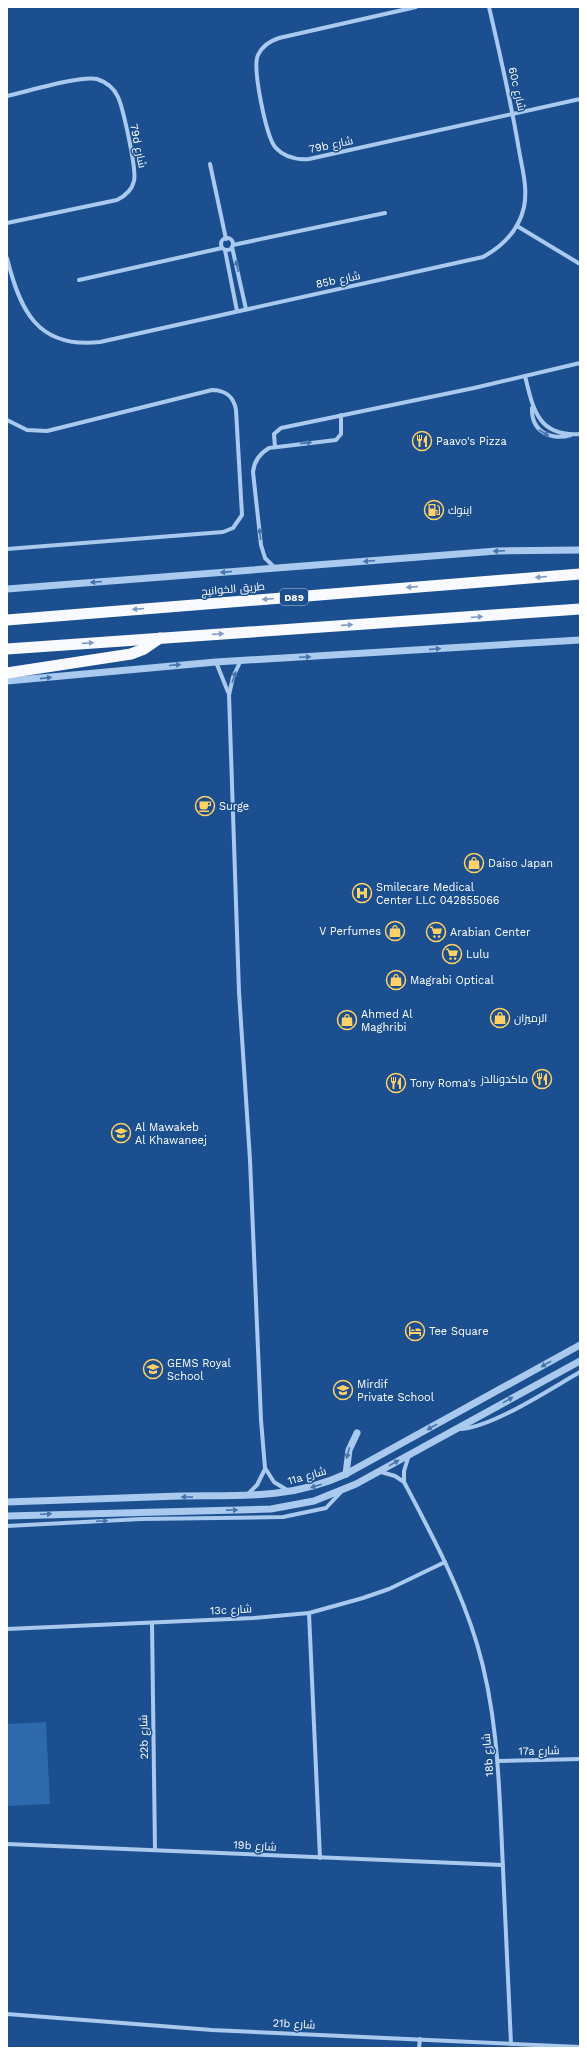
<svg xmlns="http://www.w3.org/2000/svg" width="587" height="2055" font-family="'Work Sans',Cairo,sans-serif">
<rect width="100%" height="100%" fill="#1b4f8f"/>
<!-- green -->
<polygon fill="#2e69ad" points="46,1722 50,1804 7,1806 7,1724"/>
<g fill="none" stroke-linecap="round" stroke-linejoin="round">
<!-- minor -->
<g stroke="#a9c9ee" stroke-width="4">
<path d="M416 7 279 38C270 41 262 46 258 55 252 68 266 135 275 147 284 157 296 160 309 159L580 99"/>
<path d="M7 96C26 92 81 75 97 79 106 82 114 88 118 97 123 108 137 170 134 181 132 190 125 196 117 200L7 223"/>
<polyline points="210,164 226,239"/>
<polyline points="517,226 580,264"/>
<circle cx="227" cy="244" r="6"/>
<polyline points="233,245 385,213"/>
<polyline points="232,247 246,309"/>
<polyline points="225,250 237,311"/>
<path d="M7 258C20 311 38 349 100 342L483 257C503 246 519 230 524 207 528 188 522 168 519 150 511 102 500 54 489 7"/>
<polyline points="79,280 222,248"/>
<path d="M525 376C533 409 538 437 580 434"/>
<path d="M532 408C531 431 550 441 571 435"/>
<path d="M7 420 27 430 47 431 212 390C225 390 234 397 236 410L242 515 233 528 223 532 7 549"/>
<polyline points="275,447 274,434 281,428 474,388 580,363"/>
<path d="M275 568 265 558 261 545 253 472C254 461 259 454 269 448L336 440 341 434V415"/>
<polyline points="241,660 233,677 229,695 239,992 250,1160 261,1420 265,1468 274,1482 287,1490"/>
<polyline points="216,662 228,692"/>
<path d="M461 1429C493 1427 550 1389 580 1372"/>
<path d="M381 1472 395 1476 404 1482C432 1535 460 1587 477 1644 497 1711 499 1779 502 1847 505 1913 508 1978 511 2044"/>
<polyline points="404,1482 404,1471 409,1455"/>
<polyline points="248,1494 257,1485 265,1469"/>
<polyline points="7,1526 141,1519 283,1517 326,1508 342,1491"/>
<polyline points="309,1613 320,1858"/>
<polyline points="152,1623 155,1850"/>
<polyline points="7,1629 253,1618 309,1613 363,1598 389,1589 445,1562"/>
<polyline points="498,1761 580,1759"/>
<polyline points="7,1844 503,1865"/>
<polyline points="7,2014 212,2030 580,2047"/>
<polyline points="419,2048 420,2039"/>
</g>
<!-- tertiary -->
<g stroke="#a9c9ee" stroke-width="7">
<polyline points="7,589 497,551 580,550"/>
<polyline points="7,681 216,662 580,640"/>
<polyline points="346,1474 349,1450 357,1433"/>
<path d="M7 1502C64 1500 122 1498 180 1496 239 1495 289 1500 346 1474L580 1345"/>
<polyline points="7,1516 271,1509 314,1501 356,1484 580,1361"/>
</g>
<!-- trunk -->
<g stroke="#f8faff" stroke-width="11">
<polyline points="7,620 580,574"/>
<polyline points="7,649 580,609"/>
<polyline points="7,673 131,654 144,649 160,638"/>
</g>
</g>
<!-- one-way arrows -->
<defs><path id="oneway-solid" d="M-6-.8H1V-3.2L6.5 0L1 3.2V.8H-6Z"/></defs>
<g fill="#4674ac">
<use href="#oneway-solid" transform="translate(237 266) rotate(-102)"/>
<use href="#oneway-solid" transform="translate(544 433) rotate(33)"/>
<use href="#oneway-solid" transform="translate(306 443) rotate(-6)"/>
<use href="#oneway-solid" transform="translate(260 534) rotate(-96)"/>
<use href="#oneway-solid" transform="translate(499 551) rotate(178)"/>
<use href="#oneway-solid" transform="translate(369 561) rotate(176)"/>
<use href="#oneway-solid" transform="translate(226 572) rotate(175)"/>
<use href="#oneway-solid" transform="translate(96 582) rotate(175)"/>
<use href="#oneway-solid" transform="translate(435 649) rotate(-4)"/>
<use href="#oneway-solid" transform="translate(305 657) rotate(-3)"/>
<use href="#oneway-solid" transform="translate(175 665) rotate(-5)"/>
<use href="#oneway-solid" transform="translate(234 677) rotate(-71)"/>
<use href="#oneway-solid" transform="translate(46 678) rotate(-6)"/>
<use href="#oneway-solid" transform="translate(546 1364) rotate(151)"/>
<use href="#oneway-solid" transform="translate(508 1400) rotate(-29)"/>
<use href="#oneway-solid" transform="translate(432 1427) rotate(151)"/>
<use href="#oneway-solid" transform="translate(348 1453) rotate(105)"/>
<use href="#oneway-solid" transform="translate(394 1463) rotate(-29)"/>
<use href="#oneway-solid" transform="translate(316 1486) rotate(163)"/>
<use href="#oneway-solid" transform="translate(187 1497) rotate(-179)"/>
<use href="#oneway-solid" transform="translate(232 1510) rotate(-1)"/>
<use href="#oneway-solid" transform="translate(46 1514) rotate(-2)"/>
<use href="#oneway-solid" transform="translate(102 1521) rotate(-3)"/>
</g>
<g fill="#7e9cc1">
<use href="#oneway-solid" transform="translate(541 577) rotate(175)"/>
<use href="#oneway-solid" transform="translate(412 587) rotate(175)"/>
<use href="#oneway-solid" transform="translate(268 599) rotate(175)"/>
<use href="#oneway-solid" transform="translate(138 609) rotate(175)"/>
<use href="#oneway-solid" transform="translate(477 617) rotate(-4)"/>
<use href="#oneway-solid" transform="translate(347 625) rotate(-4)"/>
<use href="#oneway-solid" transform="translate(218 634) rotate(-4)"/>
<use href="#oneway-solid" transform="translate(88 643) rotate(-4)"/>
</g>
<!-- icons -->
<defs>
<symbol id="restaurant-ring" viewBox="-11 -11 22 22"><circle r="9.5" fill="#1b4f8f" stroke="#ffd166" stroke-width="1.5"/><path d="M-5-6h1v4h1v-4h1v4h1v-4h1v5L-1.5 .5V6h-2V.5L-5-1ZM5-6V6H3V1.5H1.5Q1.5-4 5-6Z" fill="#ffd166"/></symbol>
<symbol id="fuel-ring" viewBox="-11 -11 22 22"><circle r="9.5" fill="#1b4f8f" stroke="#ffd166" stroke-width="1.5"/><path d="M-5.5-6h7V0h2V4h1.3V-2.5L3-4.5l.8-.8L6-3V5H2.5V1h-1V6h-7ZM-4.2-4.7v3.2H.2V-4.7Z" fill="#ffd166"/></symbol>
<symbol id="cafe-ring" viewBox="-11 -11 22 22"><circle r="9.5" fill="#1b4f8f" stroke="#ffd166" stroke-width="1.5"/><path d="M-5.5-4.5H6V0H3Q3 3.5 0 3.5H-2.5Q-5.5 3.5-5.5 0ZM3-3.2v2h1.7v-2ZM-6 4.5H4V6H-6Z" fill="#ffd166"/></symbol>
<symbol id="shop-ring" viewBox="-11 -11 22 22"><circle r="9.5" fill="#1b4f8f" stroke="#ffd166" stroke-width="1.5"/><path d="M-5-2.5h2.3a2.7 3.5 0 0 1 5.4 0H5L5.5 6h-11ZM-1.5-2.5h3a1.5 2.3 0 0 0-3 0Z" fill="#ffd166"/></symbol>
<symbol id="hospital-ring" viewBox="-11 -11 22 22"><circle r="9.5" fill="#1b4f8f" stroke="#ffd166" stroke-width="1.5"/><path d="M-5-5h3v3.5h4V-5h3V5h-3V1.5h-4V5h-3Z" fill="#ffd166"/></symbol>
<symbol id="supermarket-ring" viewBox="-11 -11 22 22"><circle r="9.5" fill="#1b4f8f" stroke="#ffd166" stroke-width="1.5"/><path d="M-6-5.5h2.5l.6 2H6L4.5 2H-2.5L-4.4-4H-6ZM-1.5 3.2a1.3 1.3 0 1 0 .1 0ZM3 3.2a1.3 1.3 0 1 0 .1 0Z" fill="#ffd166"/></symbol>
<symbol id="school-ring" viewBox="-11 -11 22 22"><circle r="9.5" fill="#1b4f8f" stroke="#ffd166" stroke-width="1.5"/><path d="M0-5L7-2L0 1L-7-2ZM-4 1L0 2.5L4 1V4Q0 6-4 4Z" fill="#ffd166"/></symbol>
<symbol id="hotel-ring" viewBox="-11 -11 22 22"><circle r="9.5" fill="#1b4f8f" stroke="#ffd166" stroke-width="1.5"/><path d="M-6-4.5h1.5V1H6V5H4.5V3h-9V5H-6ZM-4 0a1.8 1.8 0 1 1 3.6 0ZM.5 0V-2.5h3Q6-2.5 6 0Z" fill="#ffd166"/></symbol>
</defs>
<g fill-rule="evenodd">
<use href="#restaurant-ring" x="411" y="430" width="22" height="22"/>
<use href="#fuel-ring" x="423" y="499" width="22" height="22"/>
<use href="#cafe-ring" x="194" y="795" width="22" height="22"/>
<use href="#shop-ring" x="463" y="852" width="22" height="22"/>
<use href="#hospital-ring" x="351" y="882" width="22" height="22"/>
<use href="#shop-ring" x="384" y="920" width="22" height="22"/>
<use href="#supermarket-ring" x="425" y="921" width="22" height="22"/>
<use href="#supermarket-ring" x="441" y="943" width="22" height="22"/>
<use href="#shop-ring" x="385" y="969" width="22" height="22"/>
<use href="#shop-ring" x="489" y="1007" width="22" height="22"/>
<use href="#shop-ring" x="336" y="1009" width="22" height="22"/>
<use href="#restaurant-ring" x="531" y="1068" width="22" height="22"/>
<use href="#restaurant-ring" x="385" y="1072" width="22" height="22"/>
<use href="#school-ring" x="110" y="1122" width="22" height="22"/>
<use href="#hotel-ring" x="404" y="1320" width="22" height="22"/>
<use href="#school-ring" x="142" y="1358" width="22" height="22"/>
<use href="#school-ring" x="332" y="1379" width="22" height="22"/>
</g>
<g text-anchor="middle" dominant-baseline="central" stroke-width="3" stroke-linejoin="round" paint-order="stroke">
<!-- shield labels -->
<rect fill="#1b4f8f" stroke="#bbcadd" stroke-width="1" x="280" y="589" width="28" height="16" rx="3"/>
<g font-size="10" font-weight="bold" fill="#fff">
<text x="294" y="597">D89</text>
</g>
<!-- street labels -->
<g font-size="11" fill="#fff" stroke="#1b4f8f">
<text transform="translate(517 89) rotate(77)">60c شارع</text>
<text transform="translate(331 145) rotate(-12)">79b شارع</text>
<text transform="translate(138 146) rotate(78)">79d شارع</text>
<text transform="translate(338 280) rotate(-12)">85b شارع</text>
<text transform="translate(233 589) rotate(-5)">طريق الخوانيج</text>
<text transform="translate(307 1476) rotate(-16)">11a شارع</text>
<text transform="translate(231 1610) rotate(-3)">13c شارع</text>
<text transform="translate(144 1737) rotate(-91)">22b شارع</text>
<text transform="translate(539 1751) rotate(-1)">17a شارع</text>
<text transform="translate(488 1755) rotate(-95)">18b شارع</text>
<text transform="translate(255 1846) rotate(3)">19b شارع</text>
<text transform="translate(294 2024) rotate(3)">21b شارع</text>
</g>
<!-- poi labels -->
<g font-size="11" fill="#fff" stroke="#1b4f8f" text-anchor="start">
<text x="436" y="441">Paavo's Pizza</text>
<text x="448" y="510">اينوك</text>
<text x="219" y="806">Surge</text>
<text x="488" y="863">Daiso Japan</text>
<text x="376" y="887">Smilecare Medical<tspan x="376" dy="13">Center LLC 042855066</tspan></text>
<text x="381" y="931" text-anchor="end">V Perfumes</text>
<text x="450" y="932">Arabian Center</text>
<text x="466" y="954">Lulu</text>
<text x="410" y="980">Magrabi Optical</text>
<text x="361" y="1014">Ahmed Al<tspan x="361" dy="13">Maghribi</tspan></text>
<text x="514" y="1018">الرميزان</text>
<text x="528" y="1079" text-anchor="end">ماكدونالدز</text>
<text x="410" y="1083">Tony Roma's</text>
<text x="135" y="1127">Al Mawakeb<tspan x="135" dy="13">Al Khawaneej</tspan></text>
<text x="429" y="1331">Tee Square</text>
<text x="167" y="1363">GEMS Royal<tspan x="167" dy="13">School</tspan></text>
<text x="357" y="1384">Mirdif<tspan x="357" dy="13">Private School</tspan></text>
</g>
</g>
<!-- border -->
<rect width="587" height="2055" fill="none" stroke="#ffffff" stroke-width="16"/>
</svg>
